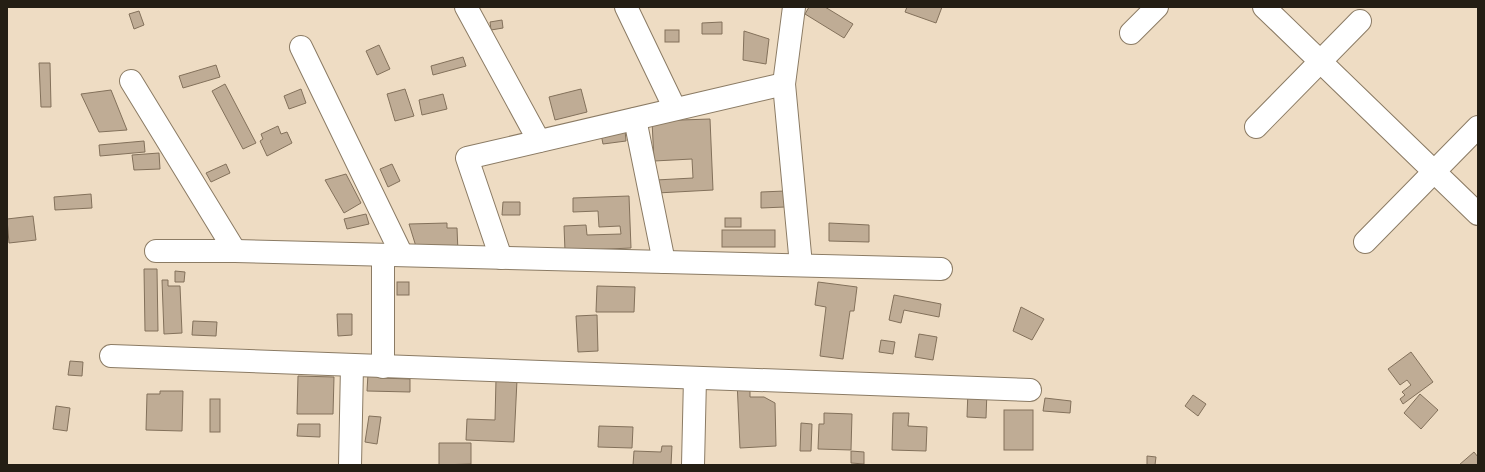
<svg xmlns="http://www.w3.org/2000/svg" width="1485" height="472" font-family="Mulish,sans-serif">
<rect width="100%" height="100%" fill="#eedcc3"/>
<!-- building -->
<g fill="#bfac95" stroke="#83715b">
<polygon points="809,7 825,7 853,24 844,38 805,14"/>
<polygon points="907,7 942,7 936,23 905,12"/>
<polygon points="139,11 144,25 134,29 129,14"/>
<polygon points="502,20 503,28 491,30 490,22"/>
<polygon points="722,22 722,34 702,34 702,23"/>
<rect x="665" y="30" width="14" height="12"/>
<polygon points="744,31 769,39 766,64 743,60"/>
<polygon points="379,45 390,69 377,75 366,51"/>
<polygon points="463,57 466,66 433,75 431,66"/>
<polygon points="39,63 50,63 51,107 41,107"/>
<polygon points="216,65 220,77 183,88 179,76"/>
<polygon points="225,84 256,143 243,149 212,91"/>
<polygon points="301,89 306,103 289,109 284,96"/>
<polygon points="405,89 414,116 395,121 387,94"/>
<polygon points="581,89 587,112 555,120 549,97"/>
<polygon points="111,90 127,130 99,132 81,94"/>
<polygon points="443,94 447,109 422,115 419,100"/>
<polygon points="710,119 713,190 657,193 656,180 693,178 692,159 654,161 652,121"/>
<polygon points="278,126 281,134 287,132 292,143 267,156 260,141 263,139 261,134"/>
<polygon points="625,130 626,141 603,144 601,134"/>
<polygon points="144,141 145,152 100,156 99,145"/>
<polygon points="159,153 160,169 134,170 132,155"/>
<polygon points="226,164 230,173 211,182 206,173"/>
<polygon points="392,164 400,181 388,187 380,169"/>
<polygon points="346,174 361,203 344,213 325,180"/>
<polygon points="785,191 785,207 761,208 761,192"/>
<polygon points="91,194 92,208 55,210 54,197"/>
<polygon points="629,196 631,248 565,251 564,226 586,225 587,235 621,234 620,226 599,227 598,211 573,212 573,198"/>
<polygon points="503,202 520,202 520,215 502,215"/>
<polygon points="366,214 369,224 347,229 344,219"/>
<polygon points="33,216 36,240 9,243 7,219"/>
<rect x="725" y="218" width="16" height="9"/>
<polygon points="447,223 447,228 457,228 458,252 418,253 409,224"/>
<polygon points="829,223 869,225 869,242 829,241"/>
<rect x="722" y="230" width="53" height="17"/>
<polygon points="144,269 157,269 158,331 145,331"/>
<polygon points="175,271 185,272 184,282 175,282"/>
<polygon points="162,280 168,280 168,286 180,286 182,333 164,334"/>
<rect x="397" y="282" width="12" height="13"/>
<polygon points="818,282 857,287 854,311 850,311 843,359 820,356 826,307 815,305"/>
<polygon points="597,286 635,287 634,312 596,312"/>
<polygon points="894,295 941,304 939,317 904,310 901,323 889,320"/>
<polygon points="1021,307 1044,319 1032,340 1013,331"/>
<polygon points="337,314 352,314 352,335 338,336"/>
<polygon points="597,315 598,351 578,352 576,316"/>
<polygon points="193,321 217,322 216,336 192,335"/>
<polygon points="919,334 937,337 933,360 915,357"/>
<polygon points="881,340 895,342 893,354 879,352"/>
<polygon points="1411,352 1433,382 1403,404 1400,399 1405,395 1402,392 1411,385 1407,380 1400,385 1388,369"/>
<polygon points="70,361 83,362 82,376 68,375"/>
<polygon points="368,374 380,375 380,378 410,379 410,392 367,391"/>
<polygon points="298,376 334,377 333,414 297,414"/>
<polygon points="496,379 517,380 514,442 466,440 467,419 495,420"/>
<polygon points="737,381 750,381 750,397 764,397 775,403 776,446 740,448"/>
<polygon points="968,390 987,391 986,418 967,417"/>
<polygon points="160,391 183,391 182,431 146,430 147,394 160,394"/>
<polygon points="1420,394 1438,410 1421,429 1404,413"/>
<polygon points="1193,395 1206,404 1198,416 1185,406"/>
<polygon points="1045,398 1071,401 1070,413 1043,411"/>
<rect x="210" y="399" width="10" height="33"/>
<polygon points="56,406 70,408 67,431 53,429"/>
<rect x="1004" y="410" width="29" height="40"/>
<polygon points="824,413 852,414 851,450 818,449 819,424 824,424"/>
<polygon points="893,413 909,413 908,426 927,427 926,451 892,450"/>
<polygon points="369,416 381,417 377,444 365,442"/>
<polygon points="801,423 812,424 811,451 800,451"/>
<polygon points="298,424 320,424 320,437 297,436"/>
<polygon points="599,426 633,427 632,448 598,447"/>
<polygon points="439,443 471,443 471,464 439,465"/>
<polygon points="662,446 672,446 671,465 633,465 634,451 661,452"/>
<polygon points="851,451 864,452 864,464 851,463"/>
<polygon points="1474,452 1478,457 1478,465 1459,465"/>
<polygon points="1147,456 1156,457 1155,465 1147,465"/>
</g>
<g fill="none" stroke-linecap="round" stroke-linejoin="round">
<defs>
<g id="street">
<polyline points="466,7 539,141"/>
<polyline points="626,7 675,109"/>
<polyline points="794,7 784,84 801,265"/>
<polyline points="1264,7 1478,214"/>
<polyline points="1131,33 1157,7"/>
<polyline points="301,47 402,255"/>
<polyline points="131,81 235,251"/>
<polyline points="635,119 664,262"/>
<polyline points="1256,127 1360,21"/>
<polyline points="1365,242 1478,127"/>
<polyline points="156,251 235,251 941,269"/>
<polyline points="383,255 383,367"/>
<polyline points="501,258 467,158 784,84"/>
<polyline points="111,356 1030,390"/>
<polyline points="350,465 352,366"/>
<polyline points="693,465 695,378"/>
</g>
</defs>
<!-- street casing -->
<use href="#street" stroke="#8b7b64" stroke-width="24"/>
<!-- street -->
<use href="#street" stroke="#fff" stroke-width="22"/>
</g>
<!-- border -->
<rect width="1485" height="472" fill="none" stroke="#241e14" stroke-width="16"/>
</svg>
